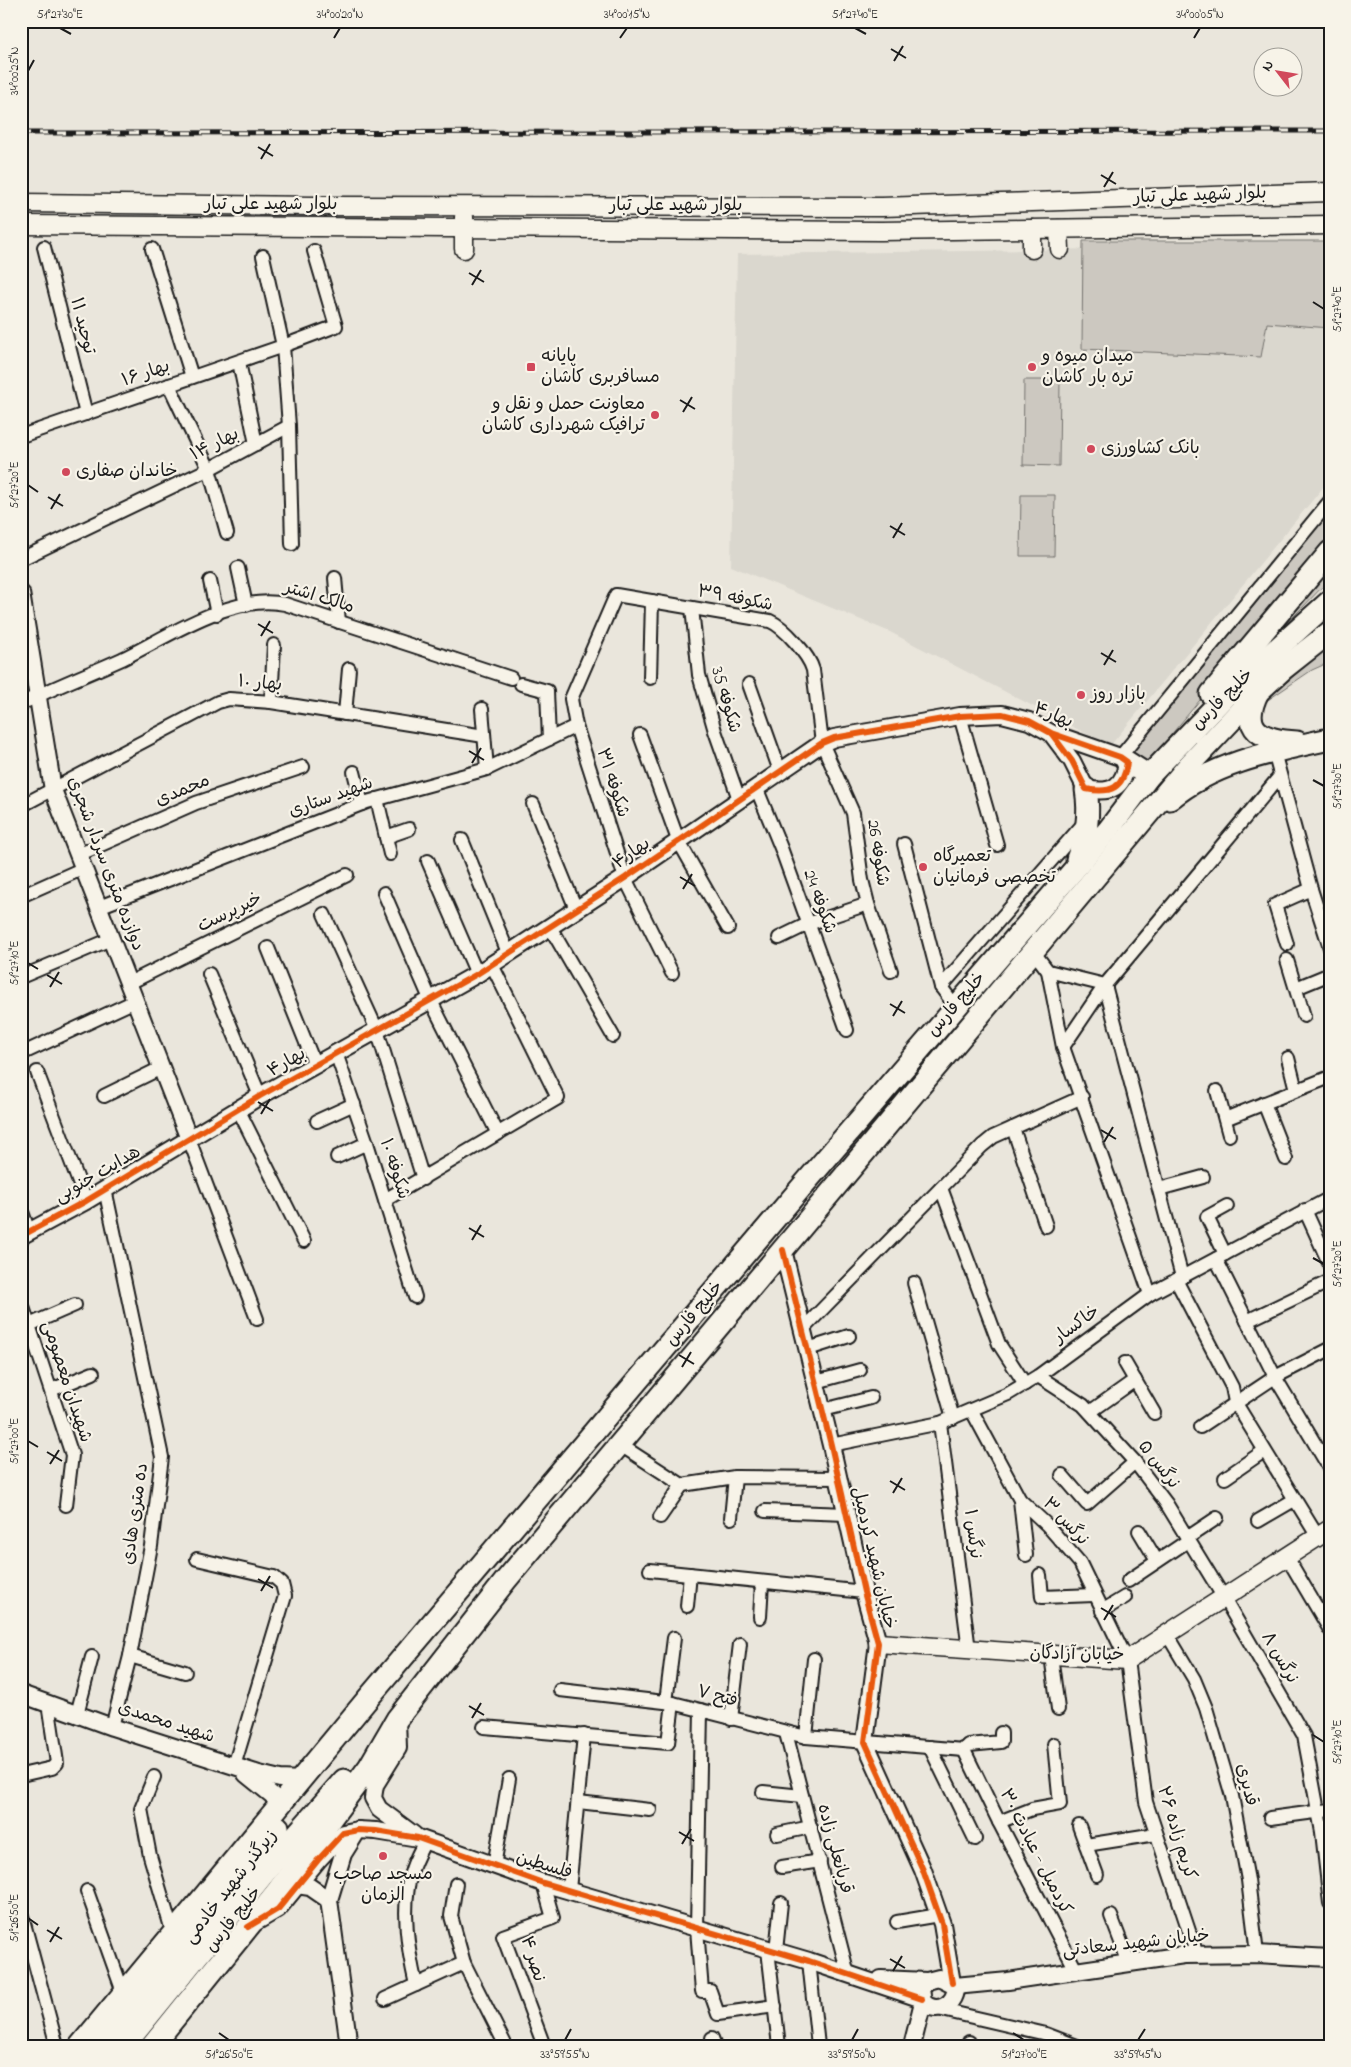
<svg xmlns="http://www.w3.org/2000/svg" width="1351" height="2067" font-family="'Indie Flower','Playpen Sans Arabic',sans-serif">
<rect width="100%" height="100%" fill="#eae6dc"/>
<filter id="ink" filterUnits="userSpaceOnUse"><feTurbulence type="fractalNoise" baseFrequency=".02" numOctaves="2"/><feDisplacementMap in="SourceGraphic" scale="10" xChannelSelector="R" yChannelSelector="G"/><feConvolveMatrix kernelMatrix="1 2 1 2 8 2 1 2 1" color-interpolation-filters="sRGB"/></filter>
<g filter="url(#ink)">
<!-- built -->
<polygon fill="#dad7ce" points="1330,246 1330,479 1110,746 890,632 731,566 737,254"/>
<!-- green -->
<g fill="#ccc8c0" stroke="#74726e">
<polygon points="1083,241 1330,241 1330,328 1267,323 1261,357 1082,349"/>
<polygon points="1024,380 1060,380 1059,466 1023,465"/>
<polygon points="1021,495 1055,495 1054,556 1020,556"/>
<polygon points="1330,505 1330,544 1145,766 1127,754"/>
<polygon points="1330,561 1330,579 1234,678"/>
<polygon points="1330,645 1330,662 1312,670 1259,706"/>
</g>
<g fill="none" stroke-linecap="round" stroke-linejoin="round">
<defs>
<g id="minor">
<polyline points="44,247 86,414"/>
<polyline points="152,249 192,377"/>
<polyline points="239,362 256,444"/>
<polyline points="169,385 209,469 227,533"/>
<polyline points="21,436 283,346 263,256"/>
<polyline points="292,544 289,426 283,346 336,326 314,251"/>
<polyline points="21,559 209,469 289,426"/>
<polyline points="238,568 246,605"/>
<polyline points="335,578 339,622"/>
<polyline points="210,581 217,614"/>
<polyline points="692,608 699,675 715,731 739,799"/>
<polyline points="650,678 652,601"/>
<polyline points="521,684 547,691 549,739"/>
<polyline points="749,684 780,771"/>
<polyline points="271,702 274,645"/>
<path d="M21 704C54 687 89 674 122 659 169 636 231 593 285 604L511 678"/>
<polyline points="482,709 487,769"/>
<polyline points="345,714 349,669"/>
<polyline points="960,716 997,845"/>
<polyline points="640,735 678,840 728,928"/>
<polyline points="1274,752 1311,889 1330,948"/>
<polyline points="1120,757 1330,501"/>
<polyline points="354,772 362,804"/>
<polyline points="756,787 781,848 847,1030"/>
<polyline points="377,799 390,854"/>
<polyline points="533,804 576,909"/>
<polyline points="21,806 218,702 229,699 271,702 484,736"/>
<polyline points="386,837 409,829"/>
<polyline points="462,840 509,955"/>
<polyline points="904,844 941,987 956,1007"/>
<polyline points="78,855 196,803 303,767"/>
<polyline points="428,861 477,974"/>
<polyline points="384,893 431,1001 498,1134"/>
<polyline points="21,896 84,868"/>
<polyline points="99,907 367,802 487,769 576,726"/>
<polyline points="324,914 377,1030 423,1179"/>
<polyline points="550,927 613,1036"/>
<polyline points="779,938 808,924 868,904"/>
<polyline points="1287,944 1275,905 1311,889"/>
<polyline points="268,948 315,1065"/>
<polyline points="1033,951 1048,971 1063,1047 1150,1294"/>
<polyline points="1287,960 1304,1016"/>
<polyline points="1048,971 1105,985 1182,1277"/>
<path d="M672 973 625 878 576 726 571 699 616 595 770 621C784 627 809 655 813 670L822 743 853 813 862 880 868 904 891 971"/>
<polyline points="209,974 260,1096"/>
<polyline points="21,977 111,939"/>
<polyline points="129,983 347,875"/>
<polyline points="941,987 1085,822"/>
<polyline points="1296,988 1330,974"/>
<polyline points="1063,1047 1105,985 1280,776"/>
<polyline points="336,1053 367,1143 415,1297"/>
<polyline points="21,1054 135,1001"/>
<polyline points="1288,1058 1296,1090"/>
<polyline points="37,1072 86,1201"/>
<polyline points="1217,1091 1229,1135"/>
<polyline points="104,1096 161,1068"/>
<polyline points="1264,1103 1286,1159"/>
<polyline points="238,1109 304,1241"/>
<polyline points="1225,1119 1330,1077"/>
<polyline points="317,1121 354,1104"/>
<polyline points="1013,1128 1046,1226"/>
<polyline points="189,1139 257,1319"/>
<polyline points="337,1157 367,1143"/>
<polyline points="941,1188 999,1344 1025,1384"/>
<polyline points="105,1189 162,1457 151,1546 130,1656 112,1727"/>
<polyline points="1159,1189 1203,1177"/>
<polyline points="385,1200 558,1098 492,965"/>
<polyline points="21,1209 29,1232"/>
<polyline points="1305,1210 1330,1265"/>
<polyline points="1225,1254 1207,1217 1227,1206"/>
<polyline points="1216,1259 1275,1377 1330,1469"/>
<polyline points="1176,1280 1232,1387 1235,1402 1318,1537"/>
<polyline points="914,1283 953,1418"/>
<polyline points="21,1301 72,1455 66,1505"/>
<polyline points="1247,1321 1330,1281"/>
<polyline points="29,1325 75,1305"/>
<polyline points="803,1329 982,1146 993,1137 1082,1097"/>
<polyline points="808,1349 849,1336"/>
<polyline points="1125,1363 1154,1413"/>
<polyline points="1038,1376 1083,1405 1135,1462 1166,1503 1224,1598 1304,1736 1322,1832 1330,1903"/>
<polyline points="816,1382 860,1370"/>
<polyline points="51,1390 93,1373"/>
<polyline points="823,1410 871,1398"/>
<polyline points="972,1411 1020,1500 1047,1525 1080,1563 1127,1660 1146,1802 1197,1955"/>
<polyline points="1090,1412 1135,1380"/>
<polyline points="940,1423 969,1650"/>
<polyline points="1200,1427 1275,1377 1330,1349"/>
<polyline points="619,1444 682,1485 735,1477 839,1478"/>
<polyline points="831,1445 940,1423 1008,1394 1038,1376 1150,1294 1330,1198"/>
<polyline points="1062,1475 1087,1504 1135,1462"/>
<polyline points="1225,1478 1264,1451"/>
<polyline points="1020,1500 1026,1555"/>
<polyline points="765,1511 847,1514"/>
<polyline points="660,1517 682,1485"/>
<polyline points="731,1518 735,1477"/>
<polyline points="1258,1521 1294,1500"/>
<polyline points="1139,1531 1157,1561"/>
<polyline points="1187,1538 1217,1518"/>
<polyline points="1287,1557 1330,1630"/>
<polyline points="197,1559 274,1577 282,1584 285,1596 234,1766"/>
<polyline points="650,1570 864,1592"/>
<polyline points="1040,1575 1042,1597 1094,1595"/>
<polyline points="1128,1581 1189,1540"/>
<polyline points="687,1606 690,1574"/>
<polyline points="1102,1611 1125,1597"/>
<polyline points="760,1617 762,1582"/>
<polyline points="1167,1634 1194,1679 1206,1708 1232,1796 1248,1880 1257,1954"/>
<polyline points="1051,1655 1058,1709"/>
<polyline points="130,1656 185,1672"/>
<polyline points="560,1690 673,1703 806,1737 964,1750 969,1745 1001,1742 1001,1733"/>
<polyline points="666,1702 674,1638"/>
<polyline points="701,1710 697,1929 702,1991 710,1991 718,2014 775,2006"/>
<polyline points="77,1714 92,1657"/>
<polyline points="731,1719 740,1644"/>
<polyline points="484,1727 668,1743 673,1703"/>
<polyline points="786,1733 848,1974"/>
<polyline points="806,1737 814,1659"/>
<polyline points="930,1747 975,1839"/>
<polyline points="964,1750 999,1822 1076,1970"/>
<polyline points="21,1775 52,1768 57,1763 48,1703"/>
<polyline points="154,1777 141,1809 150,1856 173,1934"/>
<polyline points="763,1792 802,1796"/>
<polyline points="578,1802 650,1810"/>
<polyline points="1270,1818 1330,1810"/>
<polyline points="999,1822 1032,1809 1060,1804 1054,1744"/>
<polyline points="1079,1826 1097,1875"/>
<polyline points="777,1834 811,1827"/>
<polyline points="1086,1845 1156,1834"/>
<polyline points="494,1866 509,1779"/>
<polyline points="782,1867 820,1861"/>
<polyline points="543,1883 553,1918 503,1936 544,2046"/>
<polyline points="456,1884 451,1916 464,1963"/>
<polyline points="569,1890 584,1735"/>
<polyline points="87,1891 123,1992"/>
<polyline points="21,1912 57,2046"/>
<polyline points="1111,1916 1129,1963"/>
<polyline points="897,1922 939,1915"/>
<polyline points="768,1950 779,2046"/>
<polyline points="776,1951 781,1903"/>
<polyline points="809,1961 818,2046"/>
<path d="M416 1985C408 1950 401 1908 411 1873 414 1861 420 1851 425 1841"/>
<polyline points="385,1999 464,1963 506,2046"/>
<polyline points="938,2009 1046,2034 1077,2046"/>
<polyline points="712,2038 715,2046"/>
<polyline points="969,2042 969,2046"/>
</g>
<g id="tertiary">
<polyline points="21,593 53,790 189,1139"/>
<path d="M21 1236 86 1201 260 1096 477 974 625 878 822 743 834 738 960 716 1002 714 1029 721 1051 733 1120 757 1127 762C1124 788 1111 794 1086 789L1072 761 1051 733"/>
<polyline points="783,1250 831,1445 864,1592 878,1643 865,1742 923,1870 942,1924 952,1983"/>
<polyline points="21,1694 112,1727 259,1774 280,1779 301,1780"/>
<polyline points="397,1719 398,1748 375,1785 373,1798 379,1809 414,1835"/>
<polyline points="246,1774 272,1795 279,1805"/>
<polyline points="297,1885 310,1887 329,1900"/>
<polyline points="256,1922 278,1909 318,1860 343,1833 358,1830 376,1831 418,1838 543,1883 809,1961 922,1999"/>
<path d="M939 1978 955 1986C957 2003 937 2016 923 2002L921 1989 927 1981Z"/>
<polyline points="881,1979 927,1981"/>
<polyline points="955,1986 1008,1981 1184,1955 1257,1954 1330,1958"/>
<polyline points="349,2046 329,1900 343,1854 358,1830"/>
<polyline points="912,2046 923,2002"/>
</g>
<g id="secondary">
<polyline points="21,203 315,206 882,207 1330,192"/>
<polyline points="464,217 464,249"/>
<polyline points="21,225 881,231 1330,225"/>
<polyline points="1059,229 1060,249"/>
<polyline points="1032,249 1032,229"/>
<polyline points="878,1643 1127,1660 1330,1529"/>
</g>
<g id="trunk">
<path d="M1258 692C1239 731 1262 740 1297 742"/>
<polyline points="1211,694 1330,552"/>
<polyline points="1127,762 1149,776"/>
<path d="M1170 799C1214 762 1275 751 1330 739"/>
<path d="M1077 859C1087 835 1090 815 1086 789"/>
<polyline points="80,2046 370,1696 800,1189 1109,829 1149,776 1232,689 1330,601"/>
<polyline points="100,2046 225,1898 278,1827"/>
<polyline points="124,2046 289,1843 344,1780"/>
<polyline points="152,2046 278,1890 369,1767 397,1719 506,1580 1189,765 1258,692 1283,669 1330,632"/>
</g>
</defs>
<!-- minor casing -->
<use href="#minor" stroke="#1c1c1c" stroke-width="16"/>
<!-- tertiary casing -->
<use href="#tertiary" stroke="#1c1c1c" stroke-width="20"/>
<!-- secondary casing -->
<use href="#secondary" stroke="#1c1c1c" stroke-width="21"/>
<!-- trunk casing -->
<use href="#trunk" stroke="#1c1c1c" stroke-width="25"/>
<!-- minor -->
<use href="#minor" stroke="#f7f3e8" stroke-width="12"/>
<!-- tertiary -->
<use href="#tertiary" stroke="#f7f3e8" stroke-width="16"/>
<!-- secondary -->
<use href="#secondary" stroke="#f7f3e8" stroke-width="18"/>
<!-- trunk -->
<use href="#trunk" stroke="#f7f3e8" stroke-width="21"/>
<defs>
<polyline id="rail" points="21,133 1330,131"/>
</defs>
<!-- rail casing -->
<use href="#rail" stroke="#1c1c1c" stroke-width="5"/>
<!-- rail -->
<use href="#rail" stroke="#f7f3e8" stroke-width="3" stroke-dasharray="9" stroke-linecap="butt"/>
<defs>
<g id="cycleway">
<path d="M21 1236 86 1201 260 1096 477 974 625 878 822 743 834 738 960 716 1002 714 1029 721 1051 733 1120 757 1127 762C1124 788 1111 794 1086 789L1072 761 1051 733"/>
<polyline points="783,1250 831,1445 864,1592 878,1643 865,1742 923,1870 942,1924 952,1983"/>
<polyline points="248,1927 278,1909 318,1860 343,1833 358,1830 376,1831 418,1838 543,1883 809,1961 922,1999"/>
</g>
</defs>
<!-- cycleway casing -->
<use href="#cycleway" stroke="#f7f3e8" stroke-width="9"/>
<!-- cycleway -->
<use href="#cycleway" stroke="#e8590c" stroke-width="6"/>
</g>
</g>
<!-- ticks -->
<path fill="none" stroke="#1c1c1c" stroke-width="2" d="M60 28 71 34M855 28 866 34M334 38 340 28M620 38 627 28M1194 38 1200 28M891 49 906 58M894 61 903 46M28 71 34 60M258 147 273 156M261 159 270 144M1101 175 1116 184M1104 187 1113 172M469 273 484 282M472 285 481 270M1313 302 1324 309M680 400 695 409M683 412 692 397M28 485 38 492M48 497 63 506M51 509 60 494M890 526 905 535M893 538 902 523M258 624 273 633M261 636 270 621M1101 653 1116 662M1104 665 1113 650M469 751 484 760M472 763 481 748M1313 780 1324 786M680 877 695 886M683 889 692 874M28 963 38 969M47 975 62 984M50 987 59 972M890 1004 905 1013M893 1016 902 1001M258 1102 273 1111M261 1114 270 1099M1101 1130 1116 1139M1104 1142 1113 1127M469 1228 484 1237M472 1240 481 1225M1313 1258 1324 1264M679 1355 694 1364M682 1367 691 1352M28 1441 38 1447M47 1452 62 1461M50 1464 59 1450M890 1481 905 1490M893 1493 902 1478M258 1579 273 1588M261 1591 270 1576M1101 1608 1116 1617M1104 1620 1113 1605M469 1706 484 1715M472 1718 481 1703M1313 1735 1324 1742M679 1832 694 1841M682 1844 691 1829M28 1918 38 1925M47 1930 62 1939M50 1942 59 1927M890 1959 905 1968M893 1971 902 1956M219 2033 229 2040M1013 2033 1024 2040M565 2040 571 2029M852 2040 858 2029M1138 2040 1145 2029"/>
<!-- markers -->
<g fill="#d1495b" stroke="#f7f3e8" stroke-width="2">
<rect x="526" y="362" width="10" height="10" rx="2.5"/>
<circle cx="1032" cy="367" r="5"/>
<circle cx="655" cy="415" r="5"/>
<circle cx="1091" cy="449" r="5"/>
<circle cx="66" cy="472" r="5"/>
<circle cx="1081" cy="695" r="5"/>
<circle cx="923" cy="867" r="5"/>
<circle cx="383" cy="1856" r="5"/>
</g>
<g text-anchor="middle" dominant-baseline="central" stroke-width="4.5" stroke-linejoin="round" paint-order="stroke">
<!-- street labels -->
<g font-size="18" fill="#1c1c1c" stroke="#f7f3e8">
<text transform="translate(1200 196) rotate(-2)">بلوار شهید علی تبار</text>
<text x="271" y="205">بلوار شهید علی تبار</text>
<text x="676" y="206">بلوار شهید علی تبار</text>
<text transform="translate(82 326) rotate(76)">توحید ۱۱</text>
<text transform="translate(146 374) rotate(-19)">بهار ۱۶</text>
<text transform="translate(215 445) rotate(-27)">بهار ۱۴</text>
<text transform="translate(319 598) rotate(17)">مالک اشتر</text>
<text transform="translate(735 599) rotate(11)">شکوفه ۳۹</text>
<text transform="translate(260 684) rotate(5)">بهار ۱۰</text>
<text transform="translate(725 700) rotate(74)">شکوفه 35</text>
<text transform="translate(1223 700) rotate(-45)">خلیج فارس</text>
<text transform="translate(1053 716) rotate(23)">بهار۴</text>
<text transform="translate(612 783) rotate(72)">شکوفه ۳۱</text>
<text transform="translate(183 791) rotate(-22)">محمدی</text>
<text transform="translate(331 798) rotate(-20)">شهید ستاری</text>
<text transform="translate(877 853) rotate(81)">شکوفه 26</text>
<text transform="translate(632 854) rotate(-35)">بهار۴</text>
<text transform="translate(105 864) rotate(69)">دوازده متری سردار شجری</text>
<text transform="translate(819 902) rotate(70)">شکوفه 24</text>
<text transform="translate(230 913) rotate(-26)">خیرپرست</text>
<text transform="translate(957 1005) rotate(-49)">خلیج فارس</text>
<text transform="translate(287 1063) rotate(-30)">بهار۴</text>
<text transform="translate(394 1169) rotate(72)">شکوفه ۱۰</text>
<text transform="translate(98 1175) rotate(-30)">هدایت جنوبی</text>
<text transform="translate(695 1314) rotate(-50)">خلیج فارس</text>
<text transform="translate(1077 1325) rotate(-36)">خاکسار</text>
<text transform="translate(66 1382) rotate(72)">شهیدان معصومی</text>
<text transform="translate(1158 1465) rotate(52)">نرگس ۵</text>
<text transform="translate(136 1514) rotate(-82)">ده متری هادی</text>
<text transform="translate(1065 1522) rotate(47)">نرگس ۳</text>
<text transform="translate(972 1534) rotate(83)">نرگس ۱</text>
<text transform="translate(873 1558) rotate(77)">خیابان شهید کردمیل</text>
<text transform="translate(1077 1655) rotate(1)">خیابان آزادگان</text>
<text transform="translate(1279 1658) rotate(60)">نرگس ۸</text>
<text transform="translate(717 1697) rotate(15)">فتح ۷</text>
<text transform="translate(166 1723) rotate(18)">شهید محمدی</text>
<text transform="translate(1246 1785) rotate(76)">قدیری</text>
<text transform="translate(1176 1833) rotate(73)">کریم زاده ۲۶</text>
<text transform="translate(834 1849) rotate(75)">قربانعلی زاده</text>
<text transform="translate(1035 1852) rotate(63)">کردمیل - عبادت ۳۰</text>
<text transform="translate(544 1866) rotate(17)">فلسطین</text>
<text transform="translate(231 1887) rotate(-52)">زیرگذر شهید خادمی</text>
<text transform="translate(234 1920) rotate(-51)">خلیج فارس</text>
<text transform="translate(1136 1944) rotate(-6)">خیابان شهید سعادتی</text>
<text transform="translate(532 1959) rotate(73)">نصر ۴</text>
</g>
<!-- poi labels -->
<g font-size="18" fill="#1c1c1c" stroke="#f7f3e8" text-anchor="start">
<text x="541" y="357">پایانه<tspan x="541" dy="21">مسافربری کاشان</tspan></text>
<text x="1042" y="357">میدان میوه و<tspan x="1042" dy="21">تره بار کاشان</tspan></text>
<text x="645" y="405" text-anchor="end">معاونت حمل و نقل و<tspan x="645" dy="21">ترافیک شهرداری کاشان</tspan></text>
<text x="1101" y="449">بانک کشاورزی</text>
<text x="76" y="472">خاندان صفاری</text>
<text x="1091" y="695">بازار روز</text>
<text x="933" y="857">تعمیرگاه<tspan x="933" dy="21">تخصصی فرمانیان</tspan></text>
<text x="383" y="1875" text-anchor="middle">مسجد صاحب<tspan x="383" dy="21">الزمان</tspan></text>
</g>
</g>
<!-- margin -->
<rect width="1351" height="2067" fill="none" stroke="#f7f3e8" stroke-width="55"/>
<!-- north arrow -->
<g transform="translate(1278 72) rotate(301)"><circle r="24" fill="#f7f3e8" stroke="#9f9d96"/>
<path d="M0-4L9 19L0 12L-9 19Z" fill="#d1495b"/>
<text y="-8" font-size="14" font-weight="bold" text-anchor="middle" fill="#1c1c1c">N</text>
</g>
<rect x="28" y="28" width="1296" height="2012" fill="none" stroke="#1c1c1c" stroke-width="2"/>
<g font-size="12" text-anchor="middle" fill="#1c1c1c">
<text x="60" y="18">51°27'30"E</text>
<text x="340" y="18">34°00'20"N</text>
<text x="627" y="18">34°00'15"N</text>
<text x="855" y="18">51°27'40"E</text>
<text x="1200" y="18">34°00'05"N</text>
<text transform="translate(14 71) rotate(-90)" y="4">34°00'25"N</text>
<text transform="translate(1337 309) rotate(-90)" y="4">51°27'40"E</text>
<text transform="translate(14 485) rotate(-90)" y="4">51°27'20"E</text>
<text transform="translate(1337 786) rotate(-90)" y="4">51°27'30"E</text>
<text transform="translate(14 963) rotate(-90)" y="4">51°27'10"E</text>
<text transform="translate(1337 1264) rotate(-90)" y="4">51°27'20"E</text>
<text transform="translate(14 1441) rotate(-90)" y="4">51°27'00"E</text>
<text transform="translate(1337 1742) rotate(-90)" y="4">51°27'10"E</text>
<text transform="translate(14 1918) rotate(-90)" y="4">51°26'50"E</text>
<text x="229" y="2058">51°26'50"E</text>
<text x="565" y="2058">33°59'55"N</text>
<text x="852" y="2058">33°59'50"N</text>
<text x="1024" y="2058">51°27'00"E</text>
<text x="1138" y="2058">33°59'45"N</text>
</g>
</svg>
